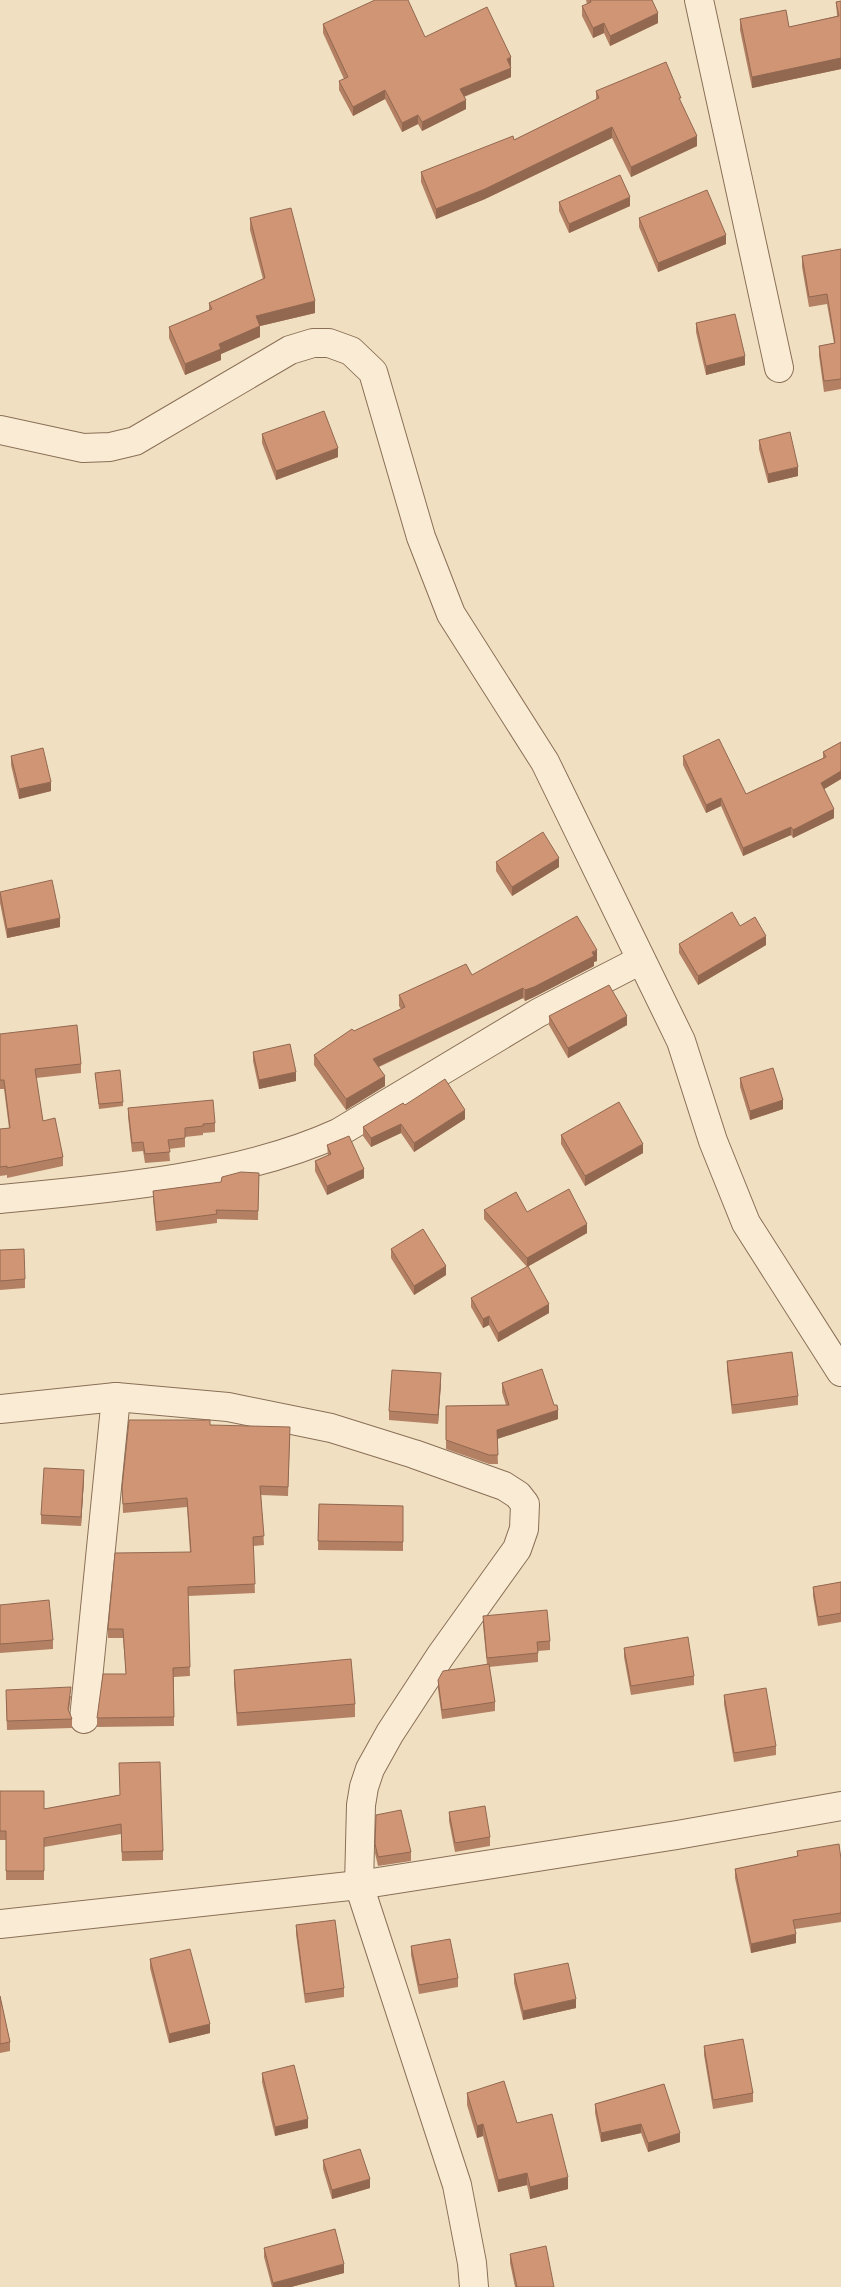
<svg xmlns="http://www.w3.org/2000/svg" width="841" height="2287" font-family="Literata,serif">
<rect width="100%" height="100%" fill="#f0dfc0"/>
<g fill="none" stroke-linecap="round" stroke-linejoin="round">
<defs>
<g id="minor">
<polyline points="699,0 779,368"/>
<polyline points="0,430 83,448 110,447 135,441 290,350 313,343 329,343 351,351 373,372 421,537 451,614 545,762 681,1041 713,1141 746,1223 841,1372"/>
<path d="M0 1199C108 1189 239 1178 338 1133L538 1013 641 960"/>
<polyline points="0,1409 116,1397 228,1407 331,1428 414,1454 504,1486 518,1495 525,1504 524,1529 517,1549 441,1655 390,1733 370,1769 364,1787 361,1805 359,1885 457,2185 472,2263 474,2287"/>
<polyline points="84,1719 116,1397"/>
<polyline points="0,1924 359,1885 677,1835 841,1806"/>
</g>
</defs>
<!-- minor casing -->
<use href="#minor" stroke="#8a6f57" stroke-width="30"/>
<!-- minor -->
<use href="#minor" stroke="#faecd4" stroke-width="28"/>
</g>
<!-- wall -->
<g fill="#b38064">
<polygon points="586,0 652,0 658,23 610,46 604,33 593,38 582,16 582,6 587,4"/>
<polygon points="841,1 841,69 752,88 740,30 740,19 789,27 837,16 836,2"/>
<polygon points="323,24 425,37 511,66 510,66 511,77 464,97 466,109 422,131 418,124 402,132 385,99 353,116 339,90 339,81 344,79 323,33"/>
<polygon points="596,91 681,102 697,146 631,177 612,138 485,199 436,219 421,182 421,172 514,140 596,100"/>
<polygon points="559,202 630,206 569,233 559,211"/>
<polygon points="250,218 315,313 260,326 260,337 221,354 221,360 185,375 169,338 169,327 209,311 209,303 263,279 250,230"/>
<polygon points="639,218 726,244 658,272 639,227"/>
<polygon points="841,249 841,389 824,392 819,356 819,346 834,343 827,304 809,307 802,267 802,256"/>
<polygon points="696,323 745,365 706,375 696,332"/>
<polygon points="262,434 338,457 276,480 262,443"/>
<polygon points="759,440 798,476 768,483 759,449"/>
<polygon points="841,742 841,779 824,789 834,818 793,838 791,835 743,856 721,806 706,813 683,765 683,756 746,794 823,758 823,752"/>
<polygon points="11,756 51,791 19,799 11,765"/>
<polygon points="496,862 559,867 512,896 496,871"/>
<polygon points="0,892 60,927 7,938 0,903"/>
<polygon points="740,926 766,945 698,985 679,953 679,944"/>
<polygon points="597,961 594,962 594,966 534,997 525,1001 523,998 379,1067 385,1086 346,1110 314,1065 314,1055 354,1031 401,1009 399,1006 399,995 472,975"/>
<polygon points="549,1016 627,1025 568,1058 549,1025"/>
<polygon points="0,1034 81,1064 81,1073 36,1078 43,1121 63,1157 63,1166 7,1178 7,1175 0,1176 0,1129 9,1128 4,1089 0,1089"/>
<polygon points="253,1052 296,1081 259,1089 253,1061"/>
<polygon points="95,1073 123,1102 123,1106 99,1109"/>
<polygon points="740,1078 783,1109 750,1120 740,1087"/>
<polygon points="405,1105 465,1119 414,1152 401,1133 371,1147 363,1136 363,1127"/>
<polygon points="128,1108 215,1123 215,1132 203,1133 203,1135 185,1137 185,1147 169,1149 170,1161 145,1163 143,1151 132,1152 128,1117"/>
<polygon points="561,1135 643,1153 585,1186 561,1144"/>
<polygon points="327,1145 364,1178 327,1195 315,1171 315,1161 328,1156"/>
<polygon points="259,1173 258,1220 217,1219 217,1223 156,1231 153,1200 153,1191 221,1182"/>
<polygon points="484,1210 587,1233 527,1267 484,1219"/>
<polygon points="391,1249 446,1275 414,1295 391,1258"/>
<polygon points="0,1250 25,1279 25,1288 0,1290"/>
<polygon points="471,1298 549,1313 498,1342 489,1325 483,1328 471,1307"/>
<polygon points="727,1361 798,1396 798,1405 732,1414 727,1370"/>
<polygon points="441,1383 438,1424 389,1420 389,1411"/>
<polygon points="502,1383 558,1419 497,1439 498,1464 489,1464 446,1449 446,1406 506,1405 502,1392"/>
<polygon points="210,1425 290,1436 288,1496 261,1495 264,1545 253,1546 255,1593 188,1596 190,1676 174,1677 174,1726 97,1727 97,1718 126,1674 123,1638 108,1638 108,1629 190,1552 187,1507 123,1513 122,1488"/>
<polygon points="84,1479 81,1526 41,1524 41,1515"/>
<polygon points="319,1504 403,1506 403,1551 318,1550"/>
<polygon points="841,1582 841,1622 818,1626 813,1596 813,1587"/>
<polygon points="0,1605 53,1640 53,1649 0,1653"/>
<polygon points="483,1616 550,1641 550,1650 538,1651 538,1662 489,1667 495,1702 495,1711 442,1719 438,1689 438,1680 487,1665 483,1625"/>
<polygon points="624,1648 694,1676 694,1685 631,1695 624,1657"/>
<polygon points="234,1670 355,1704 355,1717 237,1726 234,1683"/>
<polygon points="724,1695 776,1746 776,1755 734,1762 724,1704"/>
<polygon points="71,1696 69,1711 72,1719 72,1728 7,1730 6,1699"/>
<polygon points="0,1791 44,1809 119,1795 163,1851 163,1860 122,1861 121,1834 44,1847 44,1880 6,1880 6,1840 0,1840"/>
<polygon points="449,1812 490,1837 490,1846 455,1852 449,1821"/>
<polygon points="376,1815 411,1852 411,1861 378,1866 375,1853"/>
<polygon points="797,1851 841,1859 841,1922 795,1929 796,1943 751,1953 735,1878 735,1869 797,1856"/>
<polygon points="296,1925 344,1988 344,1997 305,2003 296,1934"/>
<polygon points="411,1946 458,1978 458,1987 419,1994 411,1955"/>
<polygon points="150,1959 210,2033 169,2043 150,1968"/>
<polygon points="514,1974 576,2008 523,2020 514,1983"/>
<polygon points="0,1996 10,2042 10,2051 0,2053"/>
<polygon points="704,2046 753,2093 753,2102 713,2109 704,2055"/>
<polygon points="262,2073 308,2128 275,2136 262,2082"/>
<polygon points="664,2084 680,2142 648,2152 641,2133 601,2142 595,2113 595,2104"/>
<polygon points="467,2093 517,2123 568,2189 530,2199 527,2185 498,2192 483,2136 477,2138 467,2105"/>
<polygon points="323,2160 370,2188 332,2199 323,2169"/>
<polygon points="264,2248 344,2273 291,2287 272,2287 264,2257"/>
<polygon points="510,2254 554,2287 515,2287 510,2263"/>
</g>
<!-- shaded-wall -->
<g fill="#926851">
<polygon points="658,13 658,23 610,46 610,36"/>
<polygon points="604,23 604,33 593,38 593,28"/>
<polygon points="511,57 511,66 507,68 507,59"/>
<polygon points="841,58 841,69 752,88 752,77"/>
<polygon points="511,68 511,77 460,98 460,89"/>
<polygon points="385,90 385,99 353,116 353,107"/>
<polygon points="466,100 466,109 422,131 422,122"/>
<polygon points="418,115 418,124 402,132 402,123"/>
<polygon points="612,127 612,138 485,199 436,219 436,209"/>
<polygon points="697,136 697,146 631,177 631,167"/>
<polygon points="630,197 630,206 569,233 569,224"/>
<polygon points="726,235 726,244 658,272 658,263"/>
<polygon points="315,301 315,313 260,326 260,337 221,354 221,360 185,375 185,364 219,344 256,316"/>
<polygon points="745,356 745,365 706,375 706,366"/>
<polygon points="338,448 338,457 276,480 276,471"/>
<polygon points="798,467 798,476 768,483 768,474"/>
<polygon points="841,771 841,779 821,791 821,783"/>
<polygon points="51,782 51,791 19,799 19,789"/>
<polygon points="721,798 721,806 706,813 706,805"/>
<polygon points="834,809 834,818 793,838 793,830"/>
<polygon points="791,827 791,835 743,856 743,848"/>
<polygon points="559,858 559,867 512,896 512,887"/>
<polygon points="60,918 60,927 7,938 7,929"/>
<polygon points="766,936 766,945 698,985 698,976"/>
<polygon points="597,950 597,961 594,962 594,966 534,997 525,1001 525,990"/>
<polygon points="523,988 523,998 373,1069 373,1059"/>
<polygon points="627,1016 627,1025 568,1058 568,1048"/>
<polygon points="296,1072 296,1081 259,1089 259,1080"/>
<polygon points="385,1076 385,1086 346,1110 346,1099"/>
<polygon points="783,1100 783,1109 750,1120 750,1111"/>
<polygon points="465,1110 465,1119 414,1152 414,1143"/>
<polygon points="401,1124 401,1133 371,1147 371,1138"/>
<polygon points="643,1144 643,1153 585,1186 585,1176"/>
<polygon points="364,1169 364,1178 327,1195 327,1186"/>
<polygon points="587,1224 587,1233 527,1267 527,1258"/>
<polygon points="446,1266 446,1275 414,1295 414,1286"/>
<polygon points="549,1304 549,1313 498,1342 498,1333"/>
<polygon points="489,1316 489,1325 483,1328 483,1319"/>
<polygon points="441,1373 441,1383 438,1424 438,1415"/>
<polygon points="558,1410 558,1419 497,1439 497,1430"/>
<polygon points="84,1470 84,1479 81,1526 81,1517"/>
<polygon points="796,1934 796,1943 751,1953 751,1944"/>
<polygon points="576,1999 576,2008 523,2020 523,2011"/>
<polygon points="210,2024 210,2033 169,2043 169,2034"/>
<polygon points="308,2119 308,2128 275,2136 275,2127"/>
<polygon points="483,2124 483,2136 477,2138 477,2126"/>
<polygon points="641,2124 641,2133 601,2142 601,2133"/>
<polygon points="680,2133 680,2142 648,2152 648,2143"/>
<polygon points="527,2173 527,2185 498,2192 498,2180"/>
<polygon points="568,2177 568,2189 530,2199 530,2187"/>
<polygon points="370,2179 370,2188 332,2199 332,2190"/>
<polygon points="344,2264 344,2273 291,2287 273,2287 273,2283"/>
</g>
<!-- building -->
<g fill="#d09574" stroke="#926851">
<polygon points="375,0 408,0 425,37 487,7 511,57 507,59 511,68 460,89 466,100 422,122 418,115 402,123 385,90 353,107 339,81 348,77 323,24"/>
<polygon points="590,0 652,0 658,13 610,36 604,23 593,28 582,6 591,2"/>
<polygon points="841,1 841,58 752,77 740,19 786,10 789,27 839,16 836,2"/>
<polygon points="666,62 681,98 679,98 697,136 631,167 612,127 485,189 436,209 421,172 513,136 514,140 599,98 596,91"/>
<polygon points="620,175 630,197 569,224 559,202"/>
<polygon points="707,190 726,235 658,263 639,218"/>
<polygon points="291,208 315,301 256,316 260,326 219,344 221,349 185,364 169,327 212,309 209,303 265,278 250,218"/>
<polygon points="841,249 841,379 824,381 819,346 835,343 827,294 809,297 802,256"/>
<polygon points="735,314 745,356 706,366 696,323"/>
<polygon points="324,411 338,448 276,471 262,434"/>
<polygon points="790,432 798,467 768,474 759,440"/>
<polygon points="719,739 746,794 826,757 823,752 841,742 841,771 821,783 834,809 793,830 791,827 743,848 721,798 706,805 683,756"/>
<polygon points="43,748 51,782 19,789 11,756"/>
<polygon points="543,832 559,858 512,887 496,862"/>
<polygon points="52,880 60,918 7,929 0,892"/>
<polygon points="732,912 740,926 755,917 766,936 698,976 679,944"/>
<polygon points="577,916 597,950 592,952 594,956 534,987 525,990 523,988 373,1059 385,1076 346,1099 314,1055 352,1029 354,1031 405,1007 399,995 466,964 472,975"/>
<polygon points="609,985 627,1016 568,1048 549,1016"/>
<polygon points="77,1025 81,1064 35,1069 43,1121 55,1118 63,1157 7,1168 7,1166 0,1167 0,1129 10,1128 4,1080 0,1080 0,1034"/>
<polygon points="290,1044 296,1072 259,1080 253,1052"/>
<polygon points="773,1068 783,1100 750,1111 740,1078"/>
<polygon points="120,1070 123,1102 99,1104 95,1073"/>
<polygon points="445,1079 465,1110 414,1143 401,1124 371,1138 363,1127 403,1103 405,1105"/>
<polygon points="213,1100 215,1123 203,1124 203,1126 185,1128 185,1138 168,1140 170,1152 145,1154 143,1142 132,1143 128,1108"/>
<polygon points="619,1102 643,1144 585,1176 561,1135"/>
<polygon points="349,1136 364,1169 327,1186 315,1161 331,1154 327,1145"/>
<polygon points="241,1172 259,1173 258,1211 216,1210 217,1214 156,1222 153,1191 221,1182 222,1177"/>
<polygon points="569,1189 587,1224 527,1258 484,1210 516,1192 527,1212"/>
<polygon points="423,1229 446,1266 414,1286 391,1249"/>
<polygon points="24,1249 25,1279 0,1281 0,1250"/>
<polygon points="528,1266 549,1304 498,1333 489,1316 483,1319 471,1298"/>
<polygon points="792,1352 798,1396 732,1405 727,1361"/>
<polygon points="542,1369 554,1405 557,1405 558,1410 497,1430 498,1455 489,1455 446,1440 446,1406 509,1405 502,1383"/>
<polygon points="392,1370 441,1373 438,1415 389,1411"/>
<polygon points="129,1420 210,1420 210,1425 290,1427 288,1487 260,1486 264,1536 253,1537 255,1584 188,1587 190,1667 173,1668 174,1717 97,1718 103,1674 126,1674 123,1629 108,1629 115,1553 191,1552 187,1498 123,1504 122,1488"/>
<polygon points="44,1468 84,1470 81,1517 41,1515"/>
<polygon points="319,1504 403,1506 403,1542 318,1541"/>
<polygon points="841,1582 841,1613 818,1617 813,1587"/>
<polygon points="49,1600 53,1640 0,1644 0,1605"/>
<polygon points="547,1610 550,1641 537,1642 538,1653 487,1658 483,1616"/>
<polygon points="688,1637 694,1676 631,1686 624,1648"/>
<polygon points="351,1659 355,1704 237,1713 234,1670"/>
<polygon points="489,1664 495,1702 442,1710 438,1680 443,1671"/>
<polygon points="71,1687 68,1709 72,1719 7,1721 6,1690"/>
<polygon points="766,1688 776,1746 734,1753 724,1695"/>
<polygon points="160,1762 163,1851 122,1852 121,1824 44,1838 44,1871 6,1871 6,1831 0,1831 0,1791 44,1791 44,1809 120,1795 119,1763"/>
<polygon points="485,1806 490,1837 455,1843 449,1812"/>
<polygon points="401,1810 411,1852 378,1857 375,1844 376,1815"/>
<polygon points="839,1844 841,1859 841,1913 793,1920 796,1934 751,1944 735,1869 798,1856 797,1851"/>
<polygon points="335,1920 344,1988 305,1994 296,1925"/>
<polygon points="450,1939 458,1978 419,1985 411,1946"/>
<polygon points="190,1949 210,2024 169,2034 150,1959"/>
<polygon points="568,1963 576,1999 523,2011 514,1974"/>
<polygon points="0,1996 10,2042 0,2044"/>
<polygon points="743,2039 753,2093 713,2100 704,2046"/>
<polygon points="294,2065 308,2119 275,2127 262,2073"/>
<polygon points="504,2081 517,2123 552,2114 568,2177 530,2187 527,2173 498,2180 483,2124 477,2126 467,2093"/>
<polygon points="664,2084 680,2133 648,2143 641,2124 601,2133 595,2104"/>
<polygon points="360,2149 370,2179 332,2190 323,2160"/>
<polygon points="335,2229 344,2264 273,2283 264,2248"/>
<polygon points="546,2246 554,2287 517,2287 510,2254"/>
</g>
</svg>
